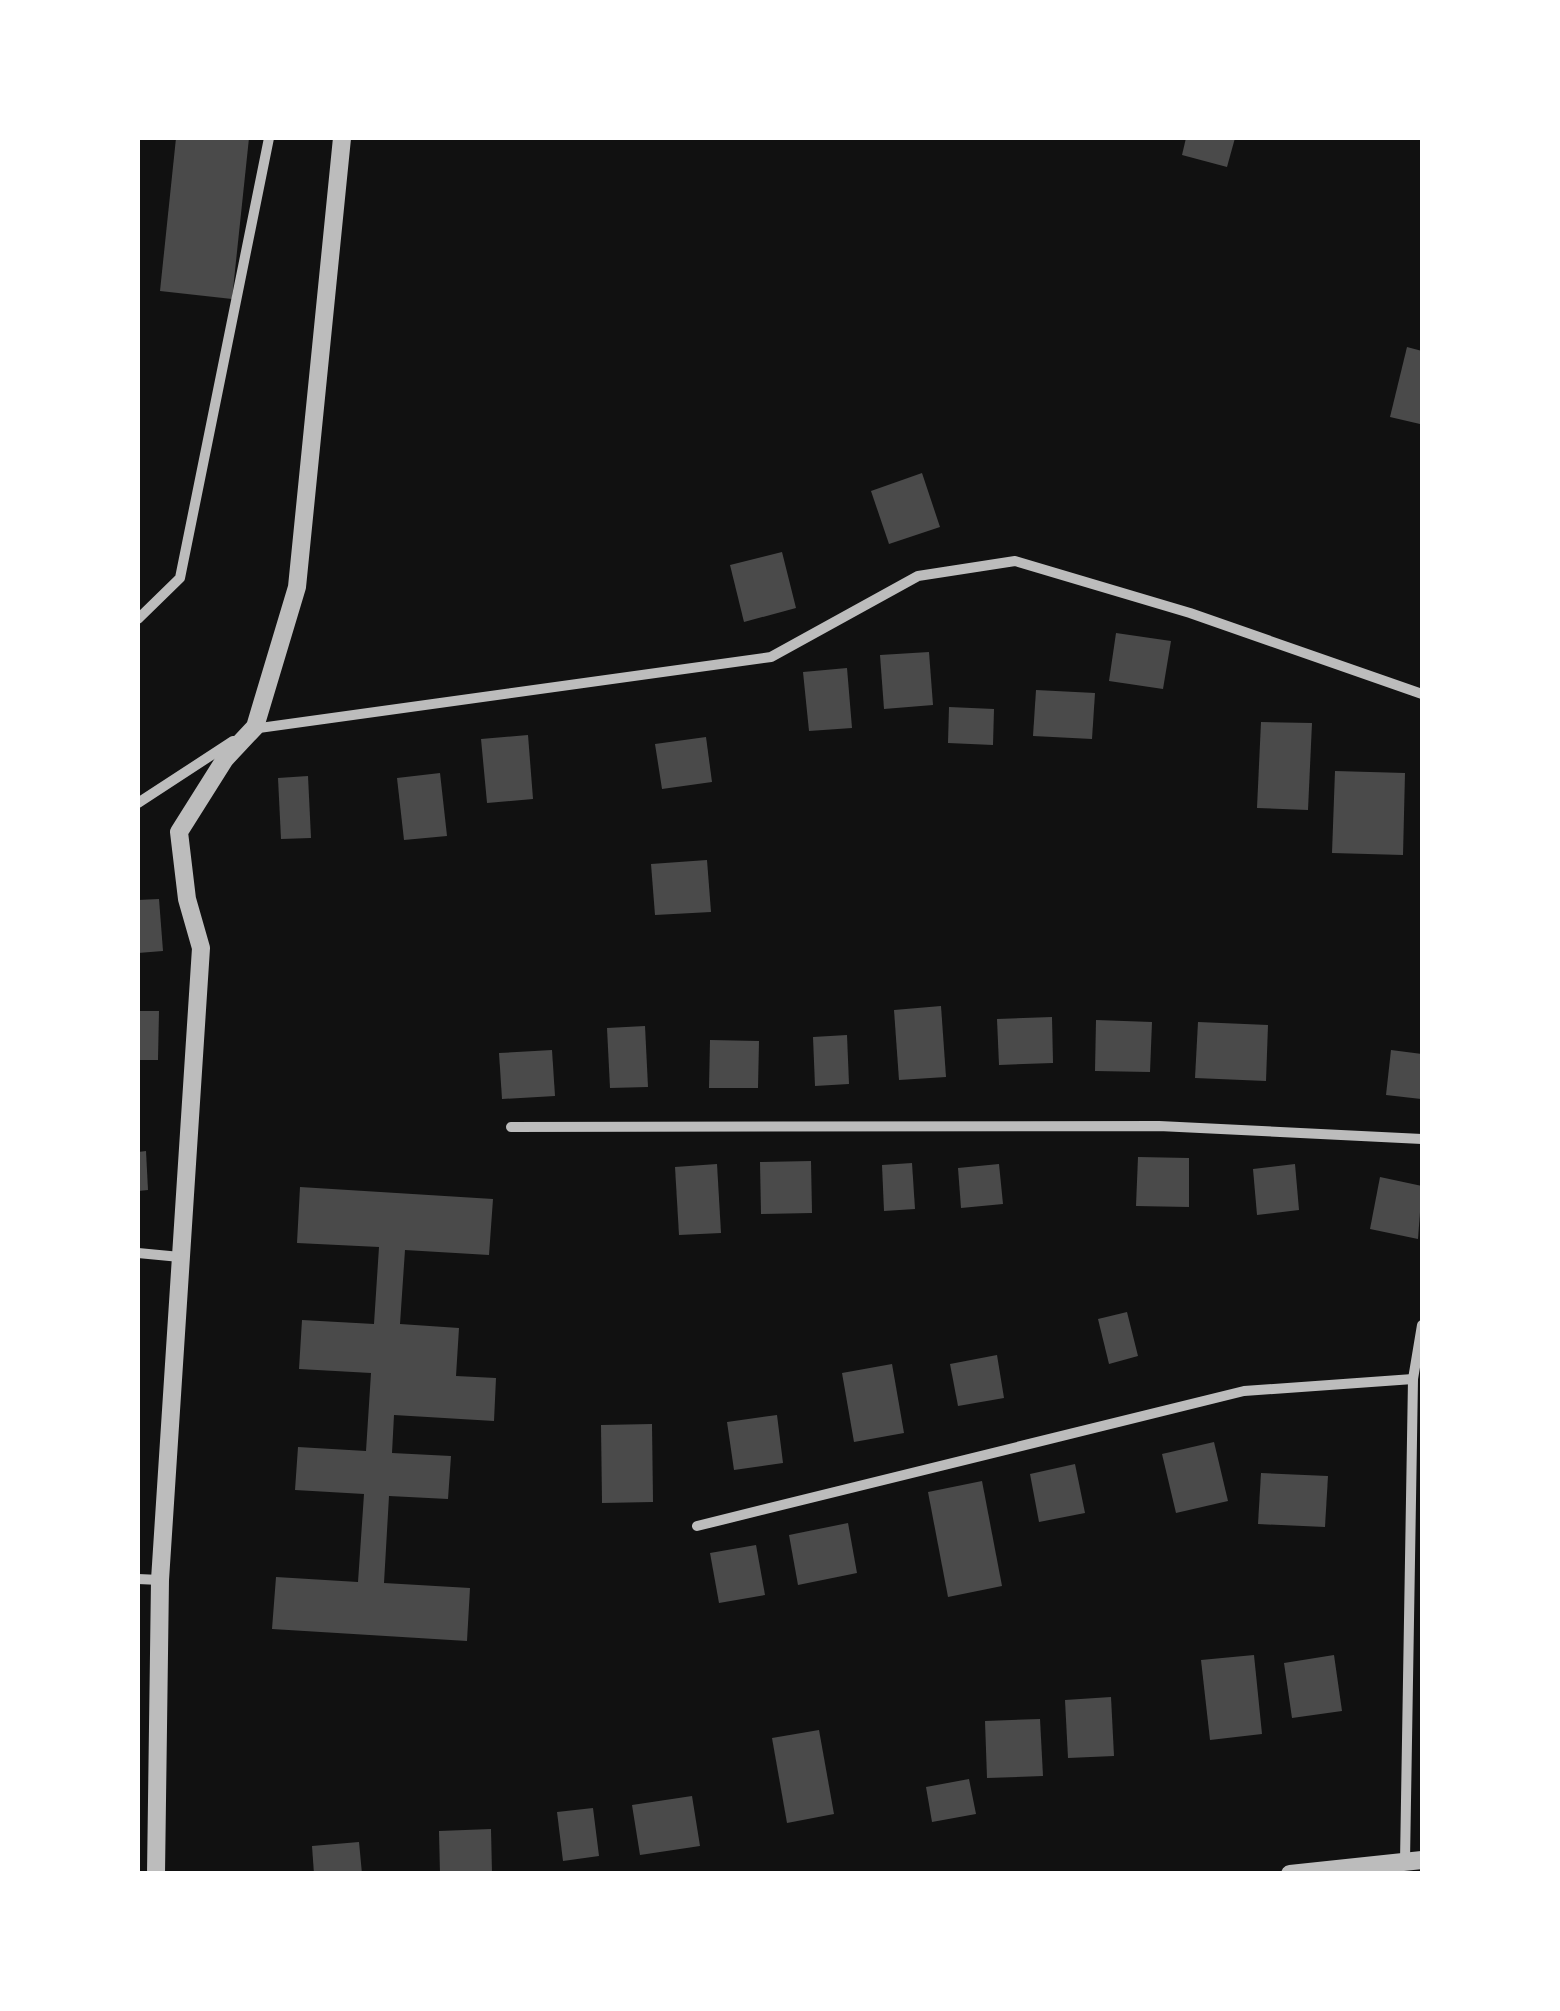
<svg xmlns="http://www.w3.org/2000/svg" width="1560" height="2011" font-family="'Exo 2',sans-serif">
<rect width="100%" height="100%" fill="#111"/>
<!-- building -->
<g fill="#4a4a4a">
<polygon points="176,138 249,138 232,299 160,291"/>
<polygon points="1186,138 1235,138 1227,167 1182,155"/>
<polygon points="1407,347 1422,351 1420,424 1390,417"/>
<polygon points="922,473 940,527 889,544 871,491"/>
<polygon points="782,552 796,608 744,622 730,565"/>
<polygon points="1116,633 1171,641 1163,689 1109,681"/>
<polygon points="929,652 933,705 884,709 880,655"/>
<polygon points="847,668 852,728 809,731 803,672"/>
<polygon points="1036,690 1095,693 1092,739 1033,736"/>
<polygon points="949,707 994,709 993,745 948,743"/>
<polygon points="1261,722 1312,723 1308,810 1257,808"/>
<polygon points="528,735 533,799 487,803 481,739"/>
<polygon points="706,737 712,782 662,789 655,744"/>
<polygon points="1335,771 1405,773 1403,855 1332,853"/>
<polygon points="440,773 447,836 404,840 397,778"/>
<polygon points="308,776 311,838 281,839 278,778"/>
<polygon points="707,860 711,912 655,915 651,864"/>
<polygon points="159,899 163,951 138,953 138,900"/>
<polygon points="941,1006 946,1077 899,1080 894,1010"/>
<polygon points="138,1011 159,1011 158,1060 138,1060"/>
<polygon points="1052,1017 1053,1063 999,1065 997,1019"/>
<polygon points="1096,1020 1152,1022 1150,1072 1095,1071"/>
<polygon points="1198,1022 1268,1025 1266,1081 1195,1078"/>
<polygon points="645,1026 648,1087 610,1088 607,1028"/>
<polygon points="847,1035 849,1084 815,1086 813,1037"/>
<polygon points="710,1040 759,1041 758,1088 709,1088"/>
<polygon points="552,1050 555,1096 502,1099 499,1053"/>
<polygon points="1391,1050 1422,1054 1421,1099 1386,1095"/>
<polygon points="146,1151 148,1190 138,1191 138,1152"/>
<polygon points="1138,1157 1189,1158 1189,1207 1136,1206"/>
<polygon points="811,1161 812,1213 761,1214 760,1162"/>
<polygon points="912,1163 915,1209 884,1211 882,1165"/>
<polygon points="717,1164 721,1233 679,1235 675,1167"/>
<polygon points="999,1164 1003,1204 961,1208 958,1168"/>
<polygon points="1295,1164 1299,1210 1257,1215 1253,1169"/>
<polygon points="1380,1177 1422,1186 1418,1239 1370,1229"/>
<polygon points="300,1187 493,1199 489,1255 405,1250 400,1324 459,1328 456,1376 496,1378 494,1421 394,1415 392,1453 451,1456 448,1499 389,1496 384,1583 470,1588 467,1641 272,1629 276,1577 358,1582 364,1494 295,1490 298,1447 366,1451 371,1373 299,1369 302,1320 374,1324 379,1247 297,1243"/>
<polygon points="1127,1312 1138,1356 1109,1364 1098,1319"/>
<polygon points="997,1355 1004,1398 958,1406 950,1364"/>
<polygon points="892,1364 904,1433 854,1442 842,1373"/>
<polygon points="777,1415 783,1463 734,1470 727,1422"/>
<polygon points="652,1424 653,1502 602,1503 601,1425"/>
<polygon points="1214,1442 1228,1501 1176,1513 1162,1454"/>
<polygon points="1075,1464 1085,1513 1039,1522 1030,1474"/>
<polygon points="1261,1473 1328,1476 1325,1527 1258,1524"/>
<polygon points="982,1481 1002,1586 948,1597 928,1492"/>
<polygon points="848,1523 857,1573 798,1585 789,1535"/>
<polygon points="756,1545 765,1595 719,1603 710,1553"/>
<polygon points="1254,1655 1262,1734 1210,1740 1201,1660"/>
<polygon points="1334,1655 1342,1711 1292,1718 1284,1663"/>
<polygon points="1111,1697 1114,1756 1068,1758 1065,1700"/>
<polygon points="1040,1719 1043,1776 987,1778 985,1721"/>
<polygon points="819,1730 834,1814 787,1823 772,1738"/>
<polygon points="969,1779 976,1814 932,1822 926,1787"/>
<polygon points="692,1796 700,1846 640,1855 632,1805"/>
<polygon points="593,1808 599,1856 563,1861 557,1812"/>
<polygon points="491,1829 492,1874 440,1874 439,1831"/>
<polygon points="359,1842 362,1874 314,1874 312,1846"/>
</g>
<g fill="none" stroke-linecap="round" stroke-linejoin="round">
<!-- minor -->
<g stroke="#bcbcbc" stroke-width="10">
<polyline points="138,619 180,578 269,138"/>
<polyline points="252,729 771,657 918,576 1015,561 1190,613 1422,694"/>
<polyline points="138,803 233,741"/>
<polyline points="511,1127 1159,1126 1422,1139"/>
<polyline points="138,1253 180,1257"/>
<polyline points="697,1526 1244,1391 1413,1379"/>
<polyline points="138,1579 160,1580"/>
<polyline points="1405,1861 1413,1379 1422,1325"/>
</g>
<!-- tertiary -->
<g stroke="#bcbcbc" stroke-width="18">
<polyline points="156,1874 160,1580 201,948 187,899 179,832 225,759 255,727 297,587 342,138"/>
<polyline points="1290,1874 1422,1860"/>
</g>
</g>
<!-- border -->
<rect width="1560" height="2011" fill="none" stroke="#ffffff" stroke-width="280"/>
</svg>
